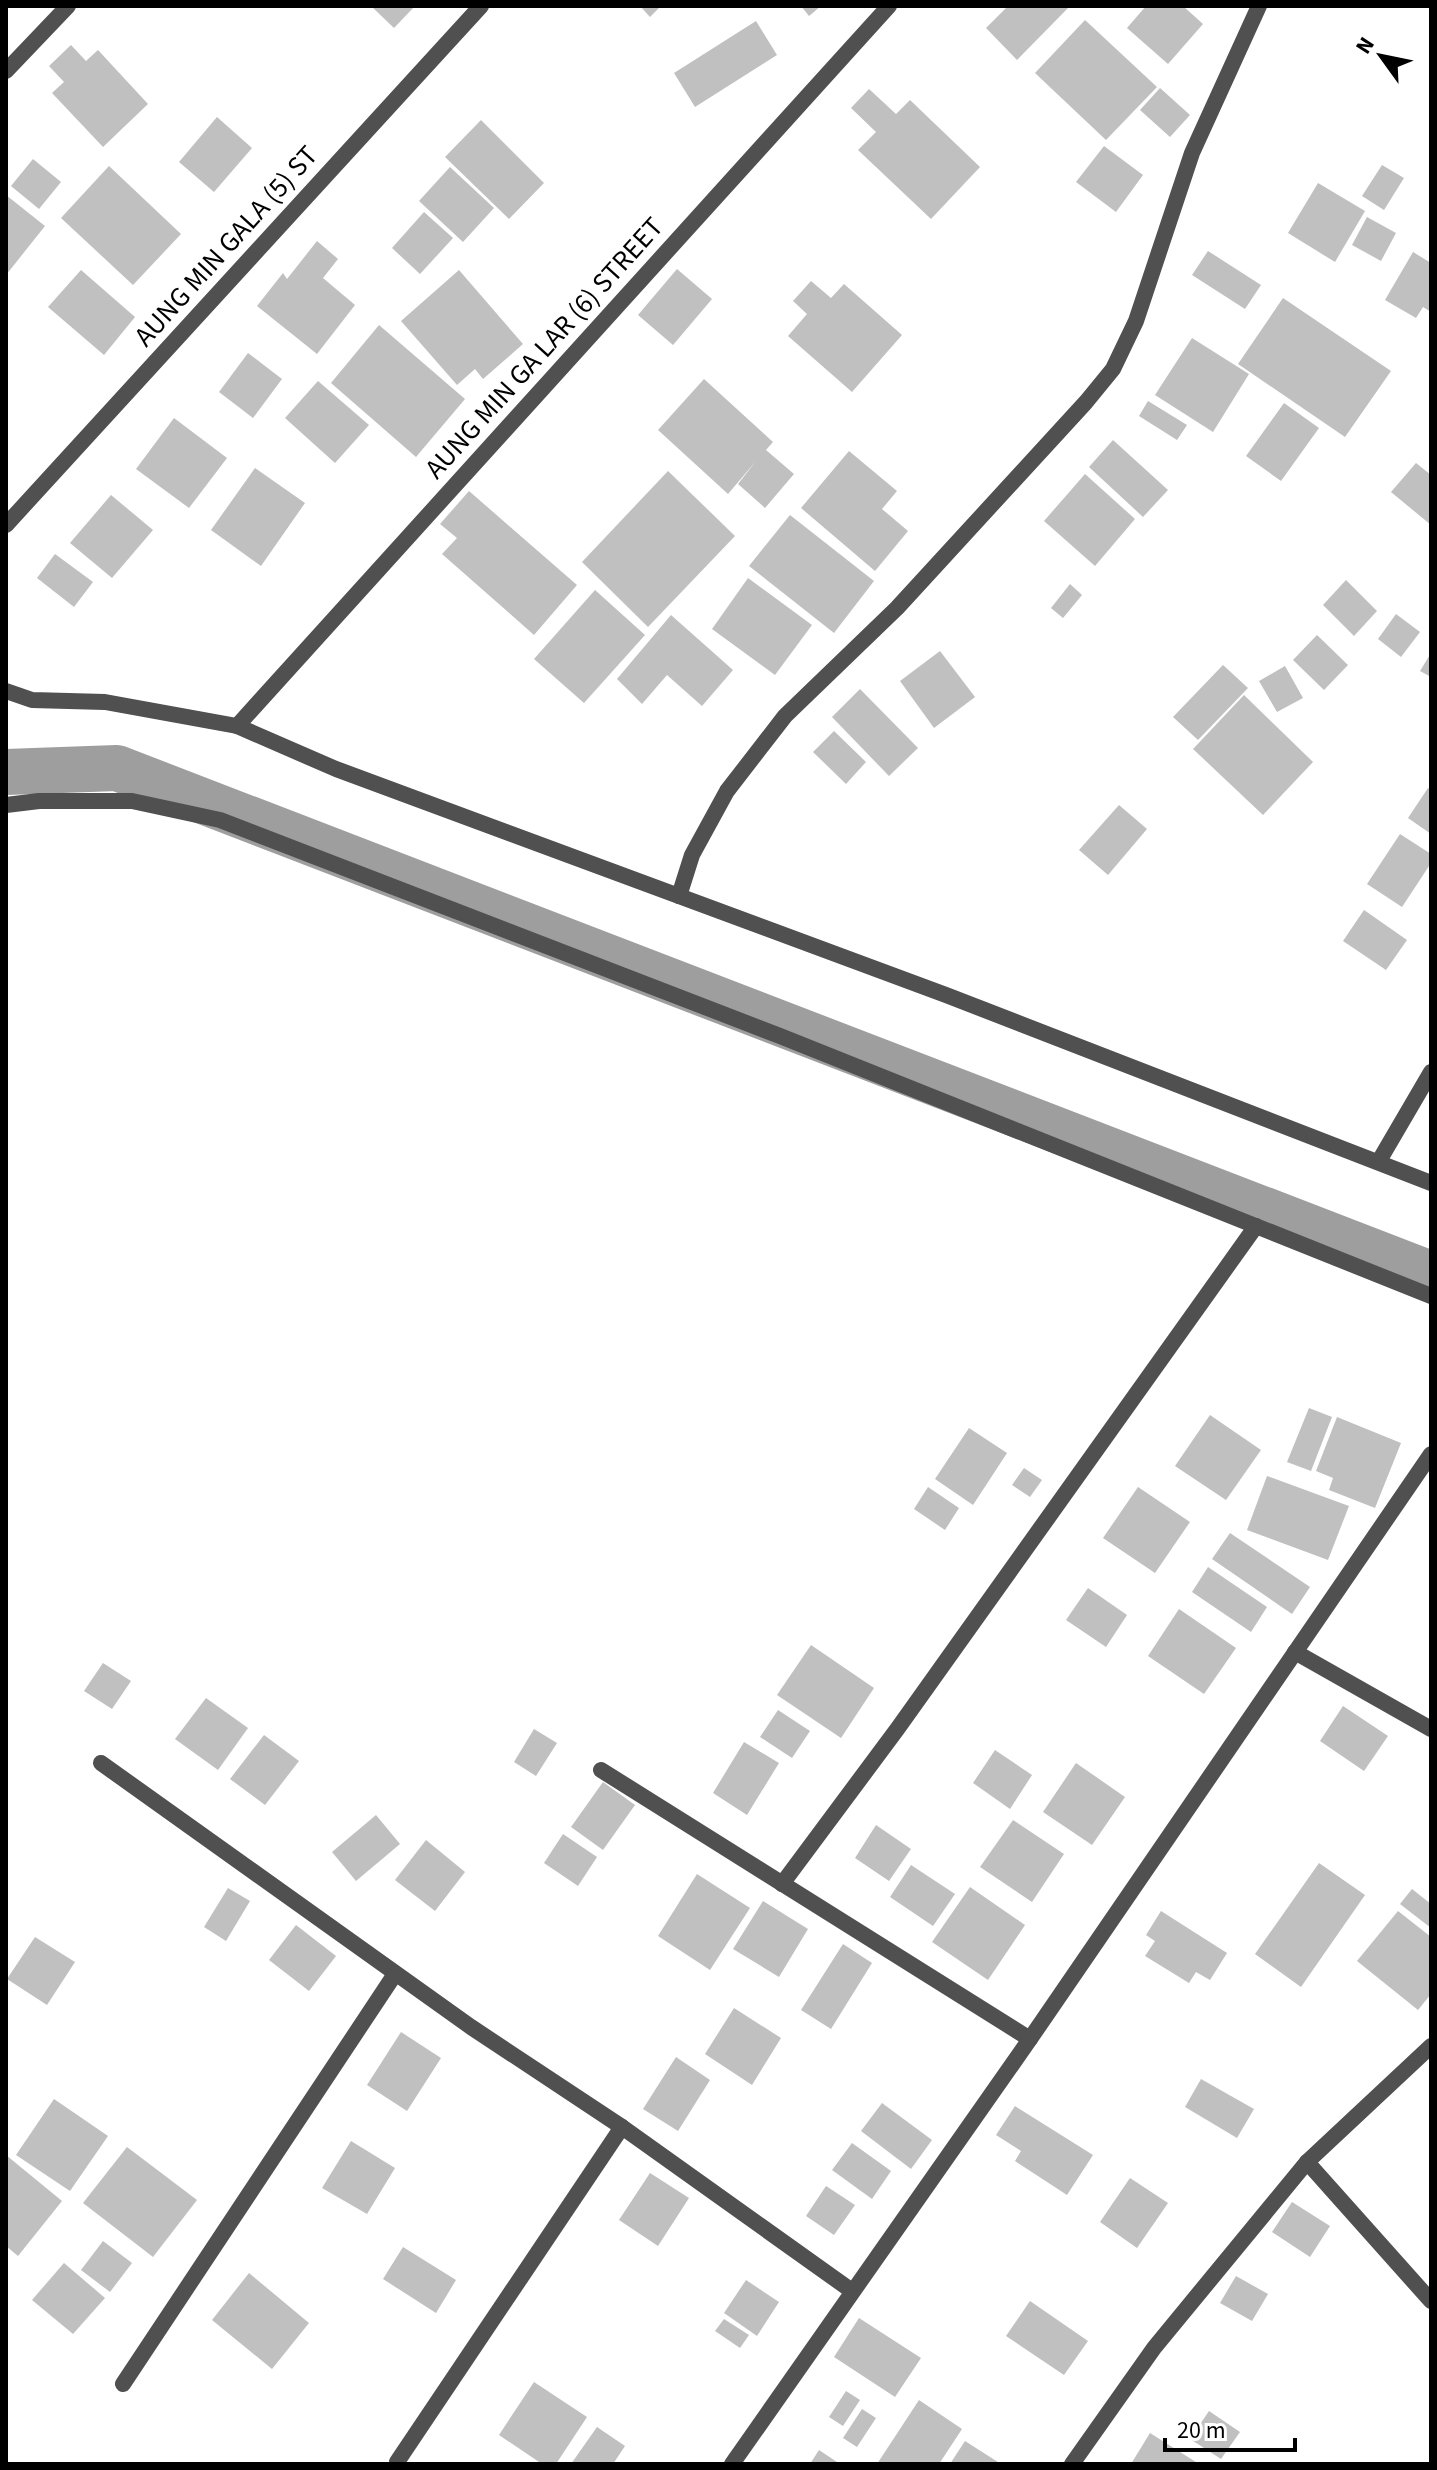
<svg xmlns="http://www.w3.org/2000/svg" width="1437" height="2470" font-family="'Source Sans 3',sans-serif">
<rect width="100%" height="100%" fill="#fff"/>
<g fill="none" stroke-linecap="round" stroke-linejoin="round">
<!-- canal -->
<polyline stroke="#9e9e9e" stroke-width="46" points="6,772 117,768 1431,1274"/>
</g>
<!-- building -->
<g fill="#c0c0c0">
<polygon points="371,6 415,6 394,28"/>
<polygon points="640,6 661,6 650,17"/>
<polygon points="801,6 821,6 809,16"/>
<polygon points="1008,6 1070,6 1017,60 986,28"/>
<polygon points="1146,6 1183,6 1203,24 1168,64 1127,28"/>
<polygon points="1085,20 1157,87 1106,140 1035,73"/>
<polygon points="756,21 777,55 695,107 674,73"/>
<polygon points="71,45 86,61 98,50 148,104 103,147 52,93 64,82 49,66"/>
<polygon points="1160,88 1190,115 1170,137 1140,110"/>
<polygon points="869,89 896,114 910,100 980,167 931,219 858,150 876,132 851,108"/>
<polygon points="217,117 252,148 214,192 179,162"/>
<polygon points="481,120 544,183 509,219 445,157"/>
<polygon points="1104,146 1143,175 1116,212 1076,182"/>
<polygon points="33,159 61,182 39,209 11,186"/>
<polygon points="1382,165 1404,178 1384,210 1362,196"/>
<polygon points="109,166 181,234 133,285 61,218"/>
<polygon points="450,167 494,208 463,242 419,201"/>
<polygon points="1318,183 1365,211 1335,262 1288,233"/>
<polygon points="6,195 45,226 6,275"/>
<polygon points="424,212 453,238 420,274 392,248"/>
<polygon points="1367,217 1396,233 1381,261 1352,245"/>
<polygon points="317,241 338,259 323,278 355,305 317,354 257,306 283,273 287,279"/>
<polygon points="1208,251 1261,285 1245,309 1192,275"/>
<polygon points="1413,252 1431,263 1431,312 1423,307 1416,318 1385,300"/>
<polygon points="677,269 712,299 673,345 638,315"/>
<polygon points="81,270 135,317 104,355 48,307"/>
<polygon points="459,270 523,344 483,379 475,369 457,385 401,321"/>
<polygon points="811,281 831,298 844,284 902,335 852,392 788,336 807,314 793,301"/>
<polygon points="1283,298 1391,371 1345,437 1238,364"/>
<polygon points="379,325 465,399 416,457 331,383"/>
<polygon points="1192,338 1249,374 1213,432 1155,395"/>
<polygon points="248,353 282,379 253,418 219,392"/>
<polygon points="704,379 773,442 766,450 794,474 765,508 738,484 756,461 728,494 658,430"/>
<polygon points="318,381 369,425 335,463 285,418"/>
<polygon points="1148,401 1187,425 1177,440 1139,416"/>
<polygon points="1284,403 1319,428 1281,481 1246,456"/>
<polygon points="174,418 227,458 189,508 136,469"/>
<polygon points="1113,440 1168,490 1143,517 1089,467"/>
<polygon points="849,451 897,491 882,509 908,531 875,571 801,508"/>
<polygon points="1416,463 1431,475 1431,525 1391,492"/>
<polygon points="255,468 305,503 261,566 211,530"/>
<polygon points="668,471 735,536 648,627 582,562"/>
<polygon points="1085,474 1135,519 1095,566 1044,521"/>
<polygon points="469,491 577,585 534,635 442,554 457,538 440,524"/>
<polygon points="111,495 153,530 112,578 70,543"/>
<polygon points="790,515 874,581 834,633 749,566"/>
<polygon points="55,554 93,582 74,607 37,578"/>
<polygon points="748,578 812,625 775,675 712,629"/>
<polygon points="1346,580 1377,611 1354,636 1323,605"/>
<polygon points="1070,584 1082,595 1063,618 1051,608"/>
<polygon points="595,590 645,635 584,703 534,659"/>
<polygon points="1396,614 1420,632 1401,657 1378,639"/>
<polygon points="671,615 733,670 702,706 667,675 642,704 617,679"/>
<polygon points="1317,635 1348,665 1324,690 1293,660"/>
<polygon points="940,651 975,697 934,728 900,681"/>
<polygon points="1431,653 1431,677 1420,671"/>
<polygon points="1223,665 1248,688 1198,740 1173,717"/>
<polygon points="1285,666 1303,698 1277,712 1259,681"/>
<polygon points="860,689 918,748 889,776 832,717"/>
<polygon points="1244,695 1313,762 1263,815 1193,749"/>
<polygon points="834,731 866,762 846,784 813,752"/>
<polygon points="1428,788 1431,790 1431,834 1408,818"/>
<polygon points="1119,805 1147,829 1108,875 1079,850"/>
<polygon points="1400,834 1431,854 1431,863 1402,907 1367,884"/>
<polygon points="1364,910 1407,940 1386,970 1343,941"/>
<polygon points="1309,1408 1332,1417 1311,1471 1287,1462"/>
<polygon points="1210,1415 1261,1450 1226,1500 1175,1466"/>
<polygon points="1337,1417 1401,1443 1375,1508 1329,1490 1333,1478 1316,1471"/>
<polygon points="969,1428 1007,1453 973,1505 935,1479"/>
<polygon points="1024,1468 1042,1480 1030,1497 1012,1485"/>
<polygon points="1267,1476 1349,1506 1328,1560 1247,1530"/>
<polygon points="928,1487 959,1508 945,1530 914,1509"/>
<polygon points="1138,1487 1190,1522 1155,1573 1103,1538"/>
<polygon points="1230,1533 1310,1587 1292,1614 1212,1559"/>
<polygon points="1208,1567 1267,1607 1251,1632 1192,1592"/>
<polygon points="1088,1588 1127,1615 1106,1647 1066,1620"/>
<polygon points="1179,1609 1236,1648 1204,1694 1148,1656"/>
<polygon points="811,1645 874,1688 841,1738 777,1695"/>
<polygon points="103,1663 131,1681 112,1709 84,1691"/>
<polygon points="206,1698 248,1728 218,1770 175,1739"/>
<polygon points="1343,1706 1388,1736 1364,1771 1320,1741"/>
<polygon points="778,1710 810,1731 792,1758 760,1737"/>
<polygon points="534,1729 557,1743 536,1776 514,1762"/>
<polygon points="264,1735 299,1761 265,1805 230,1779"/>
<polygon points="744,1742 779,1763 747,1815 713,1793"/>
<polygon points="995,1750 1032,1775 1010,1809 973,1783"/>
<polygon points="1076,1763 1125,1797 1092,1845 1043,1812"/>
<polygon points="603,1782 635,1805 603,1850 571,1827"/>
<polygon points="376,1815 400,1844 356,1881 332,1852"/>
<polygon points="1013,1820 1064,1854 1032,1902 980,1867"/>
<polygon points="876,1825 911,1849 889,1881 855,1858"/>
<polygon points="563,1834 597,1857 578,1886 544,1863"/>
<polygon points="426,1840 465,1872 435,1911 395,1880"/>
<polygon points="1319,1863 1365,1895 1301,1987 1255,1954"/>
<polygon points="911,1865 955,1894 933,1926 890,1897"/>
<polygon points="697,1874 750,1908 710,1970 658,1936"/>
<polygon points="970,1887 1025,1925 988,1980 932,1942"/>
<polygon points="228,1888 250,1901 226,1941 204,1927"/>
<polygon points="1412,1889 1431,1904 1431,1928 1400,1904"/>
<polygon points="763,1901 808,1929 779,1977 733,1949"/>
<polygon points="1161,1911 1227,1953 1210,1980 1196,1972 1189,1983 1145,1956 1155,1941 1146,1935"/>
<polygon points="1398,1911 1431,1937 1431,1994 1418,2010 1357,1961"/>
<polygon points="296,1925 336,1956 309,1991 269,1960"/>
<polygon points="35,1937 75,1962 47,2005 7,1979"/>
<polygon points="843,1944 872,1963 831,2029 801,2010"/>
<polygon points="734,2008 781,2038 752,2085 705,2054"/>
<polygon points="401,2032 441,2058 407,2111 367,2085"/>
<polygon points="676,2057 710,2080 678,2131 643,2109"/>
<polygon points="1201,2079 1254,2109 1237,2138 1185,2107"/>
<polygon points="54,2099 108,2136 70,2191 16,2155"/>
<polygon points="882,2103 932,2140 911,2169 861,2131"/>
<polygon points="1015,2106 1093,2155 1067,2195 1015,2161 1021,2151 996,2135"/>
<polygon points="351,2141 395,2168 367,2214 322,2188"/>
<polygon points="852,2143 891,2171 872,2199 832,2170"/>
<polygon points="127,2147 197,2200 153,2257 83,2203"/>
<polygon points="6,2155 62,2201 18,2256 6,2246"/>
<polygon points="650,2173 689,2198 658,2246 619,2220"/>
<polygon points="1130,2178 1168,2203 1137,2248 1100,2222"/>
<polygon points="826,2186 855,2205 834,2235 806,2216"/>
<polygon points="1292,2202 1330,2226 1310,2257 1272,2232"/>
<polygon points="103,2241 132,2263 110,2292 81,2270"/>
<polygon points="403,2247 456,2280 436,2313 383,2279"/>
<polygon points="64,2263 105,2298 73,2334 32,2300"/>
<polygon points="249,2273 309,2323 272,2369 212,2320"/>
<polygon points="1236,2276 1268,2294 1252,2321 1220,2303"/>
<polygon points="746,2280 779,2302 757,2336 724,2313"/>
<polygon points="1030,2301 1088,2341 1064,2375 1006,2336"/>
<polygon points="859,2318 921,2358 895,2397 834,2357"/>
<polygon points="724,2319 749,2335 740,2348 715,2331"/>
<polygon points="534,2382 587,2417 556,2464 542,2464 499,2435"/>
<polygon points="846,2391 860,2400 843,2426 829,2417"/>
<polygon points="919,2400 962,2429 939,2464 877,2464"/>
<polygon points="862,2409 876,2418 857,2447 843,2438"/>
<polygon points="1209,2411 1240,2432 1221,2459 1190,2439"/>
<polygon points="597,2427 625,2446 613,2464 571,2464"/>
<polygon points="1150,2433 1199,2464 1131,2464"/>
<polygon points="965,2441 1001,2464 950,2464"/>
<polygon points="819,2450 840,2464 810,2464"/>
</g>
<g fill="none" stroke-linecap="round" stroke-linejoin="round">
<!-- street -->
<g stroke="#505050" stroke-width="16">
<polyline points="6,71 68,6"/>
<polyline points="6,525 481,6"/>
<polyline points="6,691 32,700 105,702 237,726 336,769 946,995 1431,1183"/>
<polyline points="237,726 889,6"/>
<polyline points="6,805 39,801 132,801 220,820 780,1036 1431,1296"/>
<polyline points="679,896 692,855 727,791 785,716 897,608 1086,402 1113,369 1136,321 1192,153 1259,6"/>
<polyline points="1379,1161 1431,1072"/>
<polyline points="1295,1652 1431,1729"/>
<polyline points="101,1763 471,2027 622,2127 852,2291"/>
<polyline points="601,1770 1030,2039"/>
<polyline points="782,1884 898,1728 1256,1226"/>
<polyline points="1307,2162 1431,2301"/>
<polyline points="123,2384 395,1974"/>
<polyline points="397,2462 622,2127"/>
<polyline points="732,2464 1030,2039 1431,1454"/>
<polyline points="1072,2464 1154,2348 1307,2162 1431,2046"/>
</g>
</g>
<g text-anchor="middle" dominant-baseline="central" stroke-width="6" stroke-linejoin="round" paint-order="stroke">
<!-- street labels -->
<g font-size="28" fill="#000" stroke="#fff">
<text transform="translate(226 246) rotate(-48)">AUNG MIN GALA (5) ST</text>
<text transform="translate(544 348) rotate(-48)">AUNG MIN GA LAR (6) STREET</text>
</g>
</g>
<!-- border -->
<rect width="1437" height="2470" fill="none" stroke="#000000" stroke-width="16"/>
<!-- north arrow -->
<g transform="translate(1381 56) rotate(303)" stroke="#ffffff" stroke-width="6" paint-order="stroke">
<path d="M0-6L14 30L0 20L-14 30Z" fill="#000000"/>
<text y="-12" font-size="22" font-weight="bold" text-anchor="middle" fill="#000000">N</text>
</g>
<!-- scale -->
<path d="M1165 2438v12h130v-12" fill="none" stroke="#000000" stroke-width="4"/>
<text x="1177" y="2438" font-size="24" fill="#000000" stroke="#ffffff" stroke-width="6" paint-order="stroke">20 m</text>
</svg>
